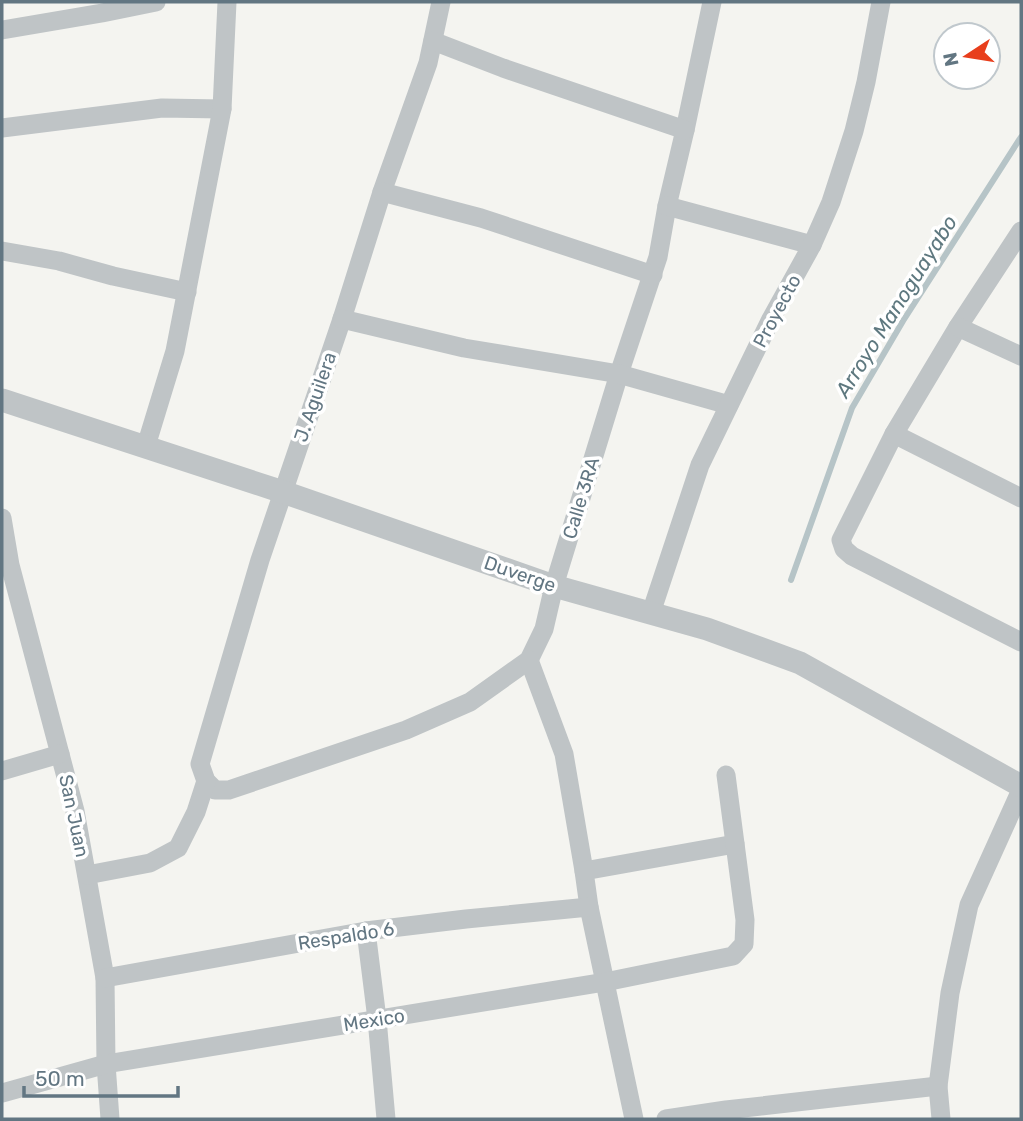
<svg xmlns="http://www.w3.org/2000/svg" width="1023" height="1121" font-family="Rubik,sans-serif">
<rect width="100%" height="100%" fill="#f4f4f0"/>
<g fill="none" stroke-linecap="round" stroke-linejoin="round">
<!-- stream -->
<polyline stroke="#b6c4c7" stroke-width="6" points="791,580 852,408 903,321 1021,137"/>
<!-- minor -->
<g stroke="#bfc4c6" stroke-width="19">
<polyline points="441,2 428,63 382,192 342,319 260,560 200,764 206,781 215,790 229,790 406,730 470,702 529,660 544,629 554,586 619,374 658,257 667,206 685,130 712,2"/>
<polyline points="2,30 102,13 156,2"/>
<polyline points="433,41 503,68 685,130"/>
<polyline points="2,128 162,108 222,109"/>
<polyline points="382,192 481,218 653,275"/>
<polyline points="667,206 812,245"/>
<polyline points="1021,231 958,327 894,434 841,540 844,549 852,556 1021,642"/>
<polyline points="2,251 59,261 113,276 187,292"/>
<polyline points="342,319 464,348 619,374 729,405"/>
<polyline points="958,327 1021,356"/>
<polyline points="894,434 1021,498"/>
<polyline points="146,446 175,351 222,109 227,2"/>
<polyline points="2,518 10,565 75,811 105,978 106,1064 110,1119"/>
<polyline points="651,613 700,465 771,319 812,245 831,202 854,131 866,82 881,2"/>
<polyline points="529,660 564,754 584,871 589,907 634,1119"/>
<polyline points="2,771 60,754"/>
<polyline points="584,871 735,844"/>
<polyline points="87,875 150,863 178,848 196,812 206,781"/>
<polyline points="366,931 377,1019 386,1119"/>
<polyline points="105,978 366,931 466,919 589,907"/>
<polyline points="2,1093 106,1064 605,982 733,956 744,944 745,920 726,775"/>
<polyline points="666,1119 726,1110 938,1086"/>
<polyline points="941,1119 938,1086 950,993 969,905 1021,790"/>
</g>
<!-- tertiary -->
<polyline stroke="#bfc4c6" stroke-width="23" points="2,400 283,492 554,586 707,629 800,663 1021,786"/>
</g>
<g text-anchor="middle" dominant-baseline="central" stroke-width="7" stroke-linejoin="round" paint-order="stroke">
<!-- street labels -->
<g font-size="19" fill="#627682" stroke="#fff">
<text transform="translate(777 311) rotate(-62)">Proyecto</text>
<text transform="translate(315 397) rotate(-71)">J. Aguilera</text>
<text transform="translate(581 498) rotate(-73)">Calle 3RA</text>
<text transform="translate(520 574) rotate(19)">Duverge</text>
<text transform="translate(74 816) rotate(78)">San Juan</text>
<text transform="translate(346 936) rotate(-9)">Respaldo 6</text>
<text transform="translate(374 1020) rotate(-9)">Mexico</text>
</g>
<!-- water labels -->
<g font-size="21" font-style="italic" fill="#5e787f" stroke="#fff">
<text transform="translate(896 306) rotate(-58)">Arroyo Manoguayabo</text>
</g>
</g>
<!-- border -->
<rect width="1023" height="1121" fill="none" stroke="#627682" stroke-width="7"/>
<!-- north arrow -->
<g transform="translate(967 56) rotate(258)"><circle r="33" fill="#ffffff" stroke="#c0c8cd" stroke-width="2"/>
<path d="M0-5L12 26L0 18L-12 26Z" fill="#e83e1c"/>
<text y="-10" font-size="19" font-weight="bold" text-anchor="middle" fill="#627682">N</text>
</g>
<!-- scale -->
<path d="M24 1086v10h154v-10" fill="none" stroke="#627682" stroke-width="3.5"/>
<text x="35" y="1086" font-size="21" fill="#627682" stroke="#ffffff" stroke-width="5" paint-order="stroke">50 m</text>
</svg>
